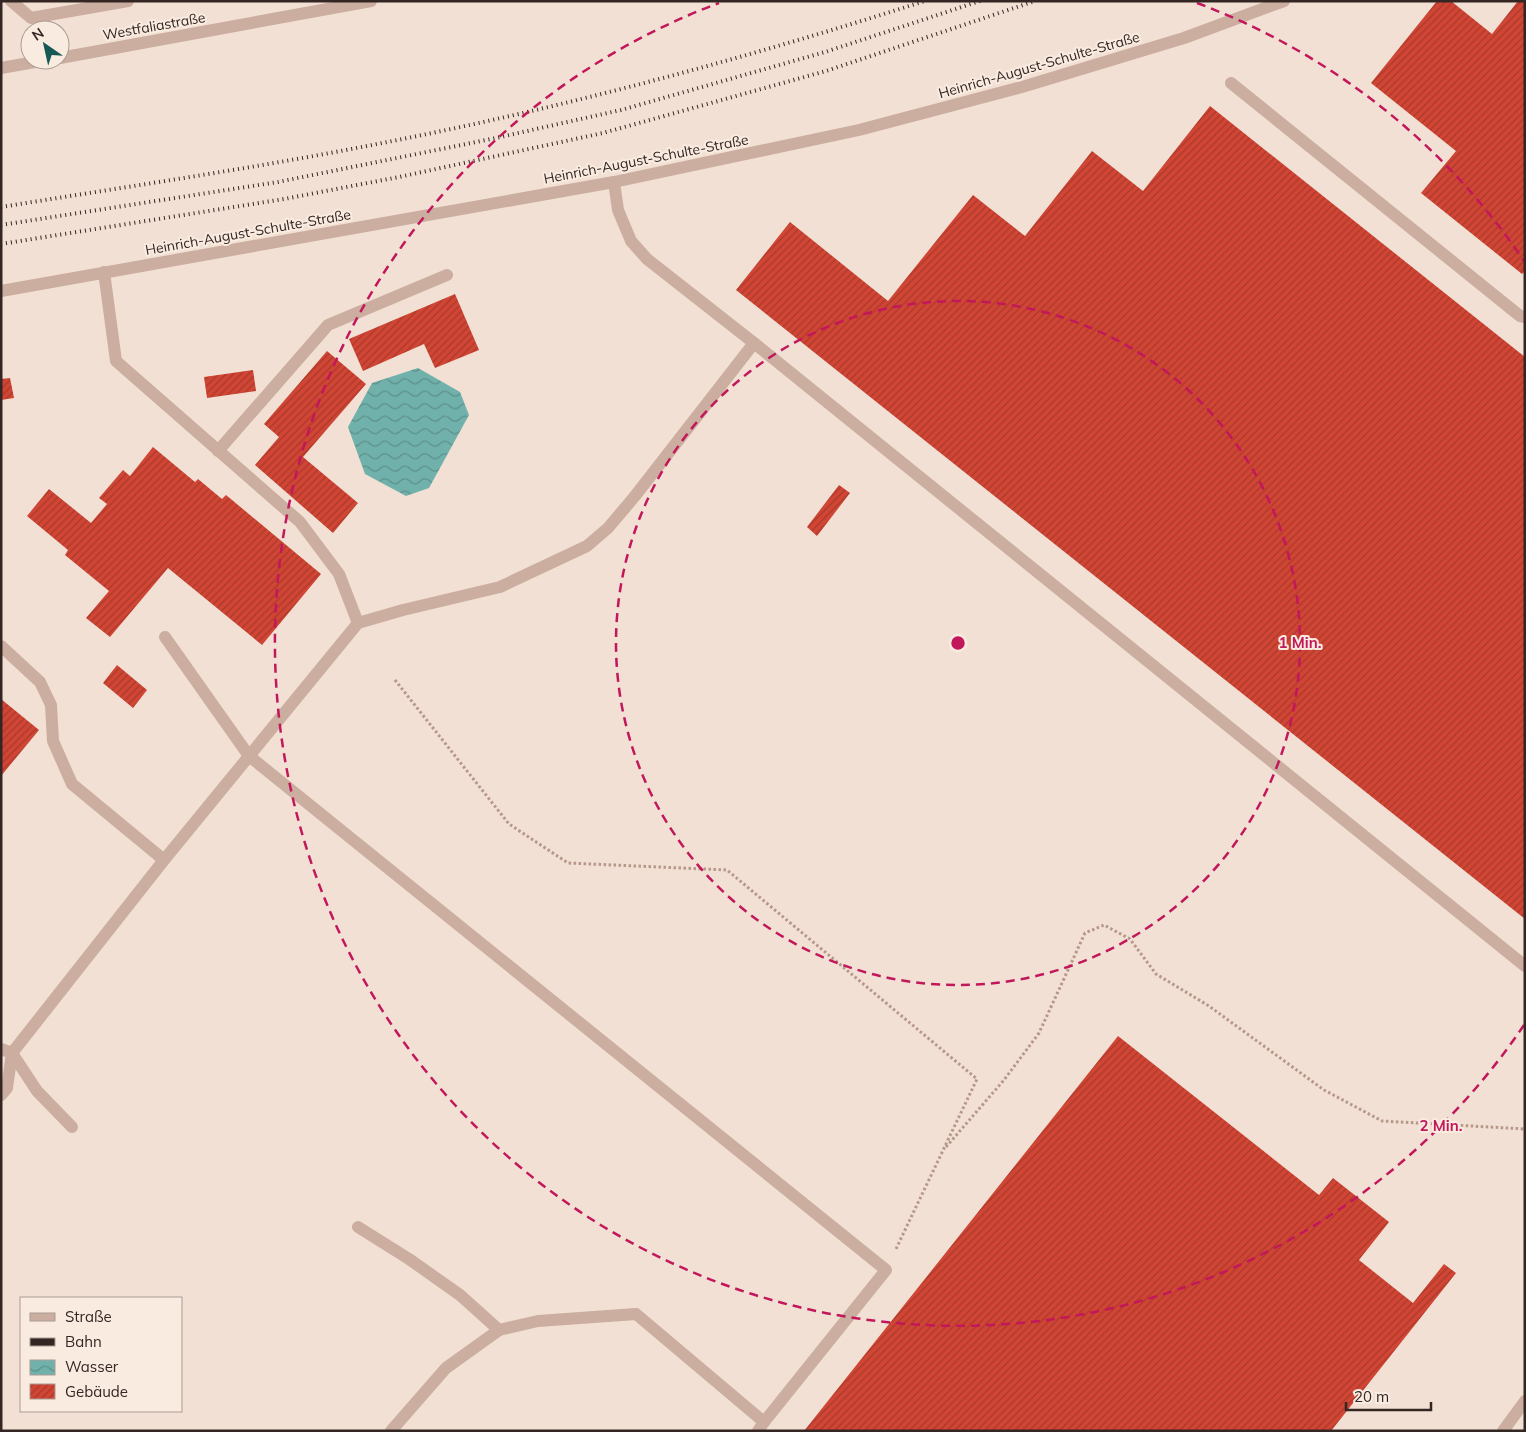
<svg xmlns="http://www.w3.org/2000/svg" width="1526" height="1432" font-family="Mulish,sans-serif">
<defs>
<pattern id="water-waves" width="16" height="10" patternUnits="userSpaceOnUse" patternTransform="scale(1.25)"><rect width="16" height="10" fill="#71b1ab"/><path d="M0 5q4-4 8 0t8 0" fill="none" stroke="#5d908b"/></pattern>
<pattern id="building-hatch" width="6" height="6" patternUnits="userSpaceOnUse" patternTransform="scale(1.25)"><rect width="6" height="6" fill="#d04534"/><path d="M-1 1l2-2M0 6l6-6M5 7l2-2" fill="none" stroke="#a9392c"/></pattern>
</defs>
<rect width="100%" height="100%" fill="#f2e0d4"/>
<!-- water -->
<polygon fill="url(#water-waves)" points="418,368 460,392 469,415 429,488 406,496 365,474 348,427 372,383"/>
<!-- building -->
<g fill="url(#building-hatch)">
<polygon points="1437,1 1451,1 1492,34 1518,1 1525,1 1525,271 1522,274 1421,193 1456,151 1371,83"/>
<polygon points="1210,106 1525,357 1525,919 736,290 790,222 888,301 973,195 1025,236 1092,151 1143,191"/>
<polygon points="455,294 479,350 435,368 424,344 363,371 349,339"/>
<polygon points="327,351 366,384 303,457 358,503 333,533 255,465 279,437 264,424"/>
<polygon points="253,370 256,391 207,398 204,377"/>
<polygon points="10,378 14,398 1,400 1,379"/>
<polygon points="153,447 195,482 198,479 222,499 226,495 321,574 262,645 168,568 110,637 86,618 109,591 65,555 68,550 27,516 49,489 91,523 107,504 99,498 123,470 130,476"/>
<polygon points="839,485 850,493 817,536 807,527"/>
<polygon points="117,665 147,690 133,708 103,683"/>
<polygon points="1,699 39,730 1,776"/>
<polygon points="1118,1036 1319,1195 1333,1178 1389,1222 1359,1260 1413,1303 1444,1264 1456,1273 1331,1431 804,1431"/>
</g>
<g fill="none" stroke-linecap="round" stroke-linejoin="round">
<!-- path -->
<g stroke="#b6978a" stroke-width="3" stroke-dasharray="2.5 2.5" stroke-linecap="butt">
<polyline points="395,680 509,824 568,863 727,870 977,1079 895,1251"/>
<polyline points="946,1147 1004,1080 1039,1033 1085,933 1104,925 1130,939 1156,974 1209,1006 1324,1090 1382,1121 1525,1129"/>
</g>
<!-- minor -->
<g stroke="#cbae9f" stroke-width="12">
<polyline points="11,1 31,18 128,1"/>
<polyline points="60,58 371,1"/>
<polyline points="1,68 46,60"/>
<polyline points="1231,83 1520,316 1525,317"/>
<polyline points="104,272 116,361 300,522 339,574 358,623"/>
<polyline points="1,291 614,182 859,130 1022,87 1184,38 1284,1"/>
<polyline points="754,343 1525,966"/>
<polyline points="218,451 328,325 447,275"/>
<polyline points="165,637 249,756 886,1270 764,1422"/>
<polyline points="1,646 40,682 51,705 53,741 72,784 164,860"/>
<polyline points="1,1049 12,1053 37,1091 72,1127"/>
<polyline points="1,1095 7,1088 12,1053 164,860 358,623 403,610 500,587 587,546 608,528 635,496 754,343 647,259 631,241 618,210 614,182"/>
<polyline points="358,1227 409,1259 460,1295 499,1330"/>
<polyline points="391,1431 446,1368 499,1330 538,1321 636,1314 764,1422 758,1431"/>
<polyline points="1503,1431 1525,1401"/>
</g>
<!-- rail -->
<g stroke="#332623" stroke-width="4" stroke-dasharray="1 4" stroke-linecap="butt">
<path d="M1 207C125 187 249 169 372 145 560 109 743 59 925 1"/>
<polyline points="1,225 278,182 496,138 621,110 825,52 980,1"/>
<polyline points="1,244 284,199 399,177 603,133 826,71 1035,1"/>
</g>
</g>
<!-- distance rings -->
<g fill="none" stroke="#c2185b" stroke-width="2.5" stroke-dasharray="9 6">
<circle cx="958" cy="643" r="342"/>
<path d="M1524 1025A683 683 0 1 1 719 3M1197 3A683 683 0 0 1 1524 261"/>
</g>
<g text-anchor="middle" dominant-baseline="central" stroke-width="4" stroke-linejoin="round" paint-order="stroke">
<!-- street labels -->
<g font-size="14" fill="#332623" stroke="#faebe0">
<text transform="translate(154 26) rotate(-10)">Westfaliastraße</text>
<text transform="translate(1039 65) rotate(-16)">Heinrich-August-Schulte-Straße</text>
<text transform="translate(646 159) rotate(-11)">Heinrich-August-Schulte-Straße</text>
<text transform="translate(248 232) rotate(-10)">Heinrich-August-Schulte-Straße</text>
</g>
</g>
<circle cx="958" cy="643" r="8" fill="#c2185b" stroke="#faebe0" stroke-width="2.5"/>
<g font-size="15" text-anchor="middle" font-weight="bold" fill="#c2185b" stroke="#faebe0" stroke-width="4" stroke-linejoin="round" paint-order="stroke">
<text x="1300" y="648">1 Min.</text>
<text x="1441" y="1131">2 Min.</text>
</g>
<!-- border -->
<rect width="1526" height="1432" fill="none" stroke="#332623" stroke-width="5"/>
<!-- legend -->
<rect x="20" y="1297" width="162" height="115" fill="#faebe0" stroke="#aa9c94"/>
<rect x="30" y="1313" width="25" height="8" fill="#cbae9f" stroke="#aa9c94"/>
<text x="65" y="1322" font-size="15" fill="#332623">Straße</text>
<rect x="30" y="1338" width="25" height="8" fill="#332623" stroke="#aa9c94"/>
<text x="65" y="1347" font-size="15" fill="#332623">Bahn</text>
<rect x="30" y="1360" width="25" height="15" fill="url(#water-waves)" stroke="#aa9c94"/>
<text x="65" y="1372" font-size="15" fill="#332623">Wasser</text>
<rect x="30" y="1384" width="25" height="15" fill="url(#building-hatch)" stroke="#aa9c94"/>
<text x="65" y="1397" font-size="15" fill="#332623">Gebäude</text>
<!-- north arrow -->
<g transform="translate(45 45) rotate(326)"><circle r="24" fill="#faebe0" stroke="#aa9c94"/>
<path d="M0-4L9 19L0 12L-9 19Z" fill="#165853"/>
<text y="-8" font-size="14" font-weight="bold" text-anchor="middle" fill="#332623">N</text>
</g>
<!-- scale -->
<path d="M1346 1402v8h85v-8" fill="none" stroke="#332623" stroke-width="2.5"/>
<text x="1354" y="1402" font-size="15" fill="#332623" stroke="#faebe0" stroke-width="4" paint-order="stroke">20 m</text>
</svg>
